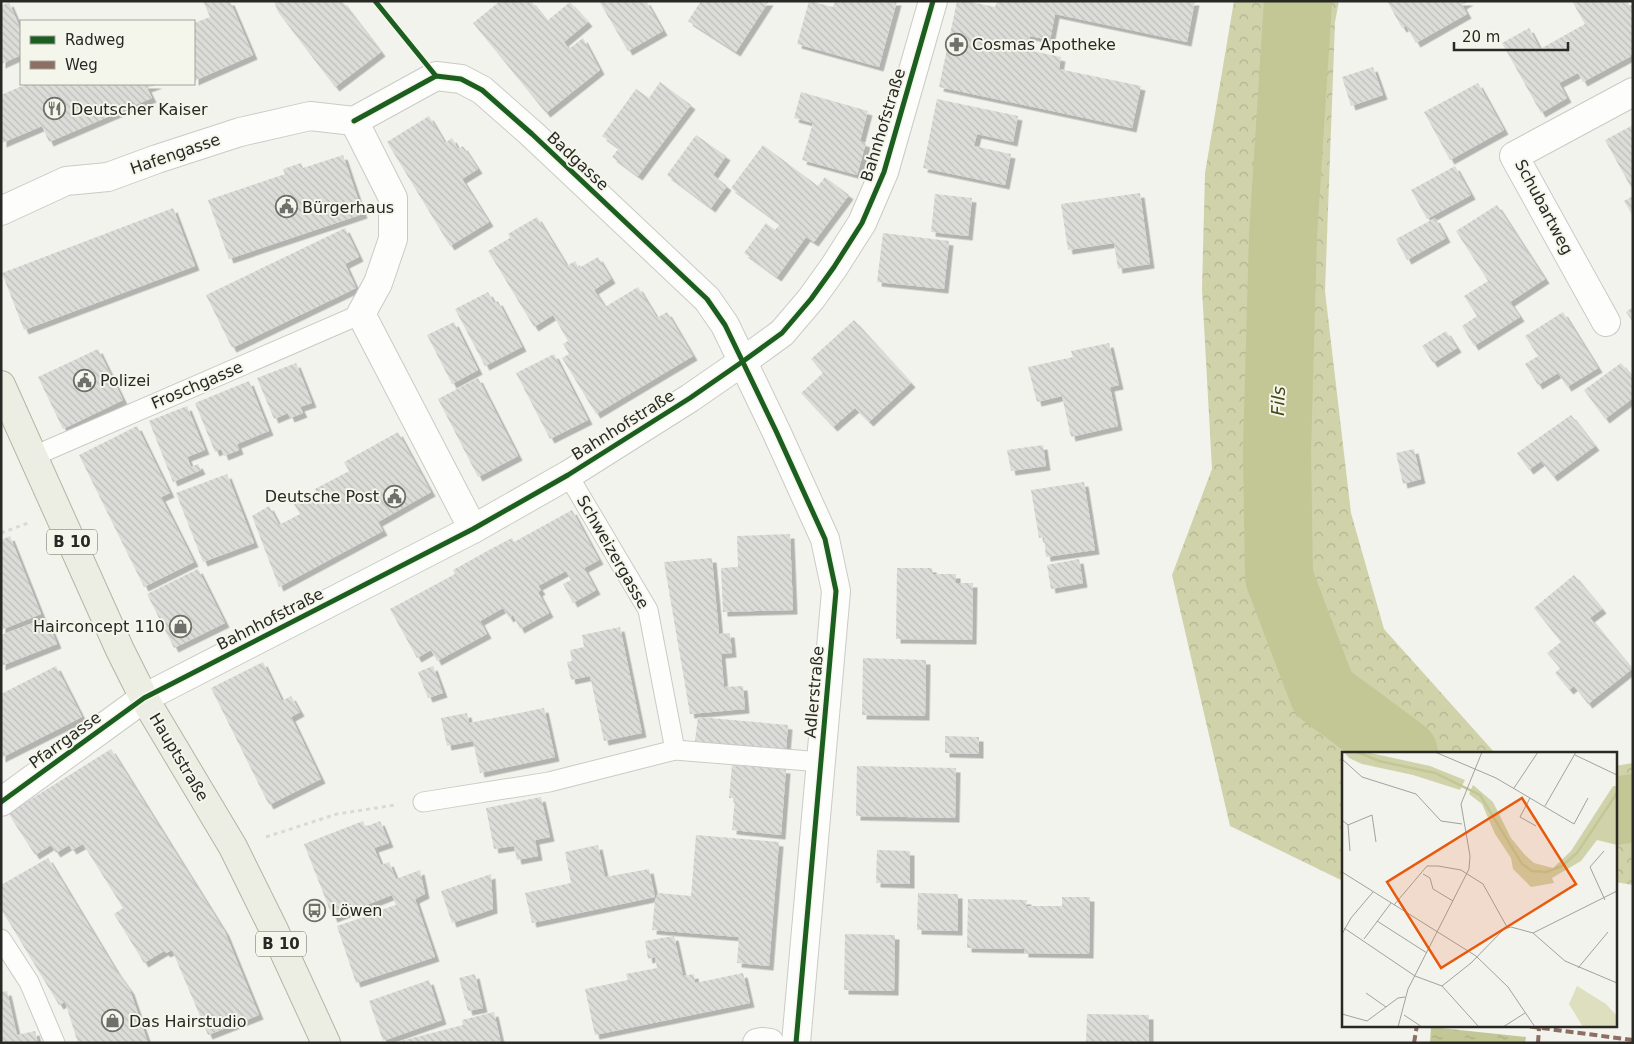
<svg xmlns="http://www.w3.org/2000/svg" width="1634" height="1044" font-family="'DejaVu Sans',sans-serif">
<defs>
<pattern id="forest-crowns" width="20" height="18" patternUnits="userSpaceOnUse" patternTransform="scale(1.25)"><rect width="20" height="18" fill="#d0d2aa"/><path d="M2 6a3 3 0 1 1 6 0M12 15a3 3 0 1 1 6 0" fill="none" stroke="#b3b492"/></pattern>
<pattern id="water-ripples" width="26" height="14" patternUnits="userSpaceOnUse" patternTransform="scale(1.25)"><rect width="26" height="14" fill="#c3c695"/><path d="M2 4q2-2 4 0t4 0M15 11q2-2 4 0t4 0" fill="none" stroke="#a8aa80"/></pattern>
<pattern id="building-back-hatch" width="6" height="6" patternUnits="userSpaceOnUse" patternTransform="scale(1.25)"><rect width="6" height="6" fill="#dcdcd8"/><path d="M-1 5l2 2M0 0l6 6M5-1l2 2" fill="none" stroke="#bdbdb9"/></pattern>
<filter id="shadow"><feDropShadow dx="4.5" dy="4.5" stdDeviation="0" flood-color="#0004"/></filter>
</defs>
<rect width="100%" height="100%" fill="#f3f3ee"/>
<!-- forest -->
<g fill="url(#forest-crowns)">
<polygon points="1234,1 1339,1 1335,22 1325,291 1351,513 1384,629 1495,753 1343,753 1343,881 1230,826 1172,575 1212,469 1202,289 1205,173"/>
<polygon points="1633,763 1633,885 1615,882 1615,766"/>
</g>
<!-- water -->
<polygon fill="url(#water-ripples)" points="1431,1027 1526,1037 1525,1043 1430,1043"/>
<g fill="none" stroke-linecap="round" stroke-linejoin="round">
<!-- river -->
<g stroke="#c3c695" stroke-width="68">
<polyline points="1298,1 1283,235 1277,451 1279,577 1323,693 1404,753"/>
<polyline points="1615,811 1633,808"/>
</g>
</g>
<!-- building -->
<g fill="url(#building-back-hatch)" filter="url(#shadow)">
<polygon points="203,1 230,1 253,55 194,81 194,23 210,17"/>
<polygon points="274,1 342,1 381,52 335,87 278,12"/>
<polygon points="500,1 531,1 547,21 570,2 588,22 564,42 569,49 583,38 600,70 546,113 473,23"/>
<polygon points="599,1 646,1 663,31 628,51"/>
<polygon points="701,1 769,1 736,52 688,21"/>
<polygon points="809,1 833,7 835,1 897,1 879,67 797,44"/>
<polygon points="957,1 966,1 995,7 997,1 1195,1 1187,42 1055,14 1050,40 1030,36 1027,50 1061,57 1059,69 1141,86 1132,128 939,87"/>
<polygon points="1387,1 1469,1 1462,5 1467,14 1416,43 1406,26 1402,28"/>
<polygon points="1572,1 1627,1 1633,12 1633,55 1583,82 1578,73 1559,83 1567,98 1541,113 1502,43 1529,28 1540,49 1585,24"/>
<polygon points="9,2 21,30 21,55 1,64 1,6"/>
<polygon points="1373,67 1383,95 1351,106 1342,77"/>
<polygon points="660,82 691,105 638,176 612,157 619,148 602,136 636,89 649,98"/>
<polygon points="1478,83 1504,130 1450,160 1424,112"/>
<polygon points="27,84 158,84 147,88 152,98 49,142 42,126 2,143 1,95"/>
<polygon points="801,92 868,111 860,141 866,143 857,175 802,160 813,123 794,118"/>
<polygon points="937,99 1018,116 1013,142 977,134 974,146 1011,154 1005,185 923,168"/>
<polygon points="429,116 445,143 452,138 458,149 463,146 478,169 462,179 489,222 450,246 387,142"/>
<polygon points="1633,125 1633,191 1605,140"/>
<polygon points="696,135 726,156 713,175 727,186 711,208 667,175"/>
<polygon points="763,145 818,186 825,177 849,195 814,242 806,237 777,277 744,253 766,223 775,230 780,224 731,188"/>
<polygon points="343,155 363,214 229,259 208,200 285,174 283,169 301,163 303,168"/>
<polygon points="1455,166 1471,195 1427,219 1411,190"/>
<polygon points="1140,193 1150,264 1118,269 1114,243 1068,250 1061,204"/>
<polygon points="935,194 972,198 968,236 931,232"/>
<polygon points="1633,196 1633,216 1624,201"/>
<polygon points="1497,205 1545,279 1510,302 1520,317 1474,346 1462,326 1477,316 1464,296 1488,281 1456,231"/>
<polygon points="173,208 195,266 24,330 2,273"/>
<polygon points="537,217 567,266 575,261 579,268 598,257 611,279 594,290 605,307 638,287 657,318 667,312 693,356 596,414 562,358 569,354 563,344 568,341 553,315 534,327 488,251 510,238 508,234"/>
<polygon points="1435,218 1446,238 1407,260 1396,239"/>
<polygon points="345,228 359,257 345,264 356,288 232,348 206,295"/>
<polygon points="883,233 949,241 944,289 877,282"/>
<polygon points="488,292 494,303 498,301 522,347 485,366 455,309"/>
<polygon points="1633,307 1633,322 1626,312"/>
<polygon points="1563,312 1598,368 1567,387 1558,373 1538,385 1525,364 1538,356 1525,336"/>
<polygon points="854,320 911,383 869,422 855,408 833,427 801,393 823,373 811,359"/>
<polygon points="454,322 478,370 452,384 427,335"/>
<polygon points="1446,331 1457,348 1433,363 1422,346"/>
<polygon points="1109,343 1119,385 1110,387 1118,426 1071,437 1062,396 1037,402 1028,367 1073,357 1071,351"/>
<polygon points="98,349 123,400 63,429 38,377"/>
<polygon points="554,354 588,420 550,439 516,373"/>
<polygon points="296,363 312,403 300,407 303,413 290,418 288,413 274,419 257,378"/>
<polygon points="1621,363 1633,378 1633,398 1605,419 1584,390"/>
<polygon points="478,378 518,456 478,477 438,399"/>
<polygon points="249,381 269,431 237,444 239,450 224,456 221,449 215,452 195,403"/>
<polygon points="187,406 205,450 187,457 191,467 198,464 201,470 173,482 149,421"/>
<polygon points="1571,415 1595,446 1553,477 1541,461 1529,470 1517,453"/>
<polygon points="137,426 170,493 161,497 194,562 144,587 79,455"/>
<polygon points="398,432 431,492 378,522 383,531 279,587 252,516 269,506 279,525 300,514 294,504 308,496 314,506 322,501 315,489 349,471 344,462"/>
<polygon points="1043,445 1046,466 1011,471 1007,450"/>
<polygon points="1414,449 1421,479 1403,484 1396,453"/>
<polygon points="227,474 254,543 203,562 176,493"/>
<polygon points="1084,482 1095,550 1046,557 1044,537 1039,538 1031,490"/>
<polygon points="572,510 599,560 584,568 596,590 573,603 563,584 571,580 566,571 538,586 541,590 538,592 549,613 520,629 513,615 509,618 503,608 480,621 487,634 437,661 431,650 417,658 390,609 455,574 453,570 489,550 512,538 514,542"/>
<polygon points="790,534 793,610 723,612 721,568 738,567 737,536"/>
<polygon points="10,536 41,614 1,630 1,540"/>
<polygon points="712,558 719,634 730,633 732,653 721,654 724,687 743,686 745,709 690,714 664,562"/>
<polygon points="1079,559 1083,583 1051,589 1047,565"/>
<polygon points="897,568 932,568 933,574 956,574 956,583 973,583 972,640 896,639"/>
<polygon points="198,569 225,623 174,648 147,594"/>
<polygon points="1574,575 1602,609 1590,618 1632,669 1588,704 1574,686 1569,690 1555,673 1560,668 1547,653 1561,642 1534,608"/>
<polygon points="46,618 57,644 1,666 1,635"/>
<polygon points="620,627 642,733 604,741 590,676 571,680 567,662 572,661 570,650 584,647 582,635"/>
<polygon points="863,658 926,660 925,716 862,715"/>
<polygon points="263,662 282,701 291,696 300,712 291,717 321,779 269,805 211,688"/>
<polygon points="56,666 82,717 1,758 1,694"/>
<polygon points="433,666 443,693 428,698 418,672"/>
<polygon points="544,708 555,757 480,773 473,741 447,746 441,718 467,713 469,723"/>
<polygon points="698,717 788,725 786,749 695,741"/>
<polygon points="945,736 979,737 979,754 945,753"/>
<polygon points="111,749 225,932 259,1015 208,1035 172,950 166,953 164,951 144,963 114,914 123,908 83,844 72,850 69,845 56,853 51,845 35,855 13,821 9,813"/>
<polygon points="732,765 786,769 781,835 732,830 735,798 729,798"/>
<polygon points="857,766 956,768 955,818 856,816"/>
<polygon points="541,797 550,837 535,840 538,856 517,860 514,846 494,849 486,808"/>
<polygon points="363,821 365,827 380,821 389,843 374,848 381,865 389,862 396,879 420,870 425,894 415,899 435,957 356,983 337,926 382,911 381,910 396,905 392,895 333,918 304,844"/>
<polygon points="696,835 779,842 769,966 737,963 739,937 652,930 655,900 658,893 691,896"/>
<polygon points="598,845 605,877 649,869 655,897 532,923 525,893 571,883 565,852"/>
<polygon points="877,850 910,851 910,884 876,883"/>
<polygon points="48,858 117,972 130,990 148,1043 78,1043 65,1002 59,1005 1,909 1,885"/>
<polygon points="491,874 493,909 452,923 441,891"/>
<polygon points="918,893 958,894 958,931 917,930"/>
<polygon points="1062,897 1090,897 1089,954 1024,953 1024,949 967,948 968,899 1027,900 1026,906 1062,906"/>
<polygon points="845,934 895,935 894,991 844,990"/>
<polygon points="674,936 683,976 694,974 695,983 743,973 750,1003 595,1035 585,989 628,980 626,974 657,968 655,957 648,959 645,941"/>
<polygon points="475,974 483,1008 468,1011 459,978"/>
<polygon points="429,980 442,1020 383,1041 369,1001"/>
<polygon points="7,991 17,1035 35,1031 38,1043 1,1043 1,992"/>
<polygon points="494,1012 501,1043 393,1043 463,1025 462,1020"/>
<polygon points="1087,1014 1149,1015 1149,1043 1086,1043"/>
</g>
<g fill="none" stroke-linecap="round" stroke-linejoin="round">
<defs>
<g id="service">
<polyline points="34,456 361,314"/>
<polyline points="568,475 648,610 675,750"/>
<polyline points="423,802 549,782 675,750 821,762"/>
<polyline points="1,939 29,982 55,1043"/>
</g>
<g id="minor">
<polyline points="354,121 436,76 461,79 482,90 532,134 707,299 725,325 776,431 825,539 836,591 796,1043"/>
<polyline points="354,121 393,198 393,239 378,283 361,314 473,529"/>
<polyline points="1,211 66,181 108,177 157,159 240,132 310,116 354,121"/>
<polyline points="1606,322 1514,156 1633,92"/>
<polyline points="1,802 144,698 473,529 568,475 690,398 742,362 782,333 811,299 834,267 862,223 884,172 933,1"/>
<polyline points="757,1043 762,1042 770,1043"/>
</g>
<polyline id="primary" points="1,385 120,650 144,698 233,847 274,930 326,1043"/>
</defs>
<!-- service casing -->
<use href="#service" stroke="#cacac6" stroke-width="21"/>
<!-- minor casing -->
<use href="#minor" stroke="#cacac6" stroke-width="30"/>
<!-- primary casing -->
<use href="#primary" stroke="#b4b5a2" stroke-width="30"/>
<!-- path -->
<g stroke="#d9d9d7" stroke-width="3" stroke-dasharray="4 4" stroke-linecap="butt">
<polyline points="1,533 28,523"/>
<polyline points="266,837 337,814 395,805"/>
</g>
<!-- service -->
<use href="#service" stroke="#fdfdfc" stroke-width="19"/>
<!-- minor -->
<use href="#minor" stroke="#fdfdfc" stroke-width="28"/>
<!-- primary -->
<use href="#primary" stroke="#edeee3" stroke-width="28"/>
<!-- quiet -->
<g stroke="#8d6e63" stroke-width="4" stroke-dasharray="8 4" stroke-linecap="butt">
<polyline points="1518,1025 1633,1040"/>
<polyline points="1414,1043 1417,1025"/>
<polyline points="1538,1043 1539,1028"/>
</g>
<defs>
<g id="cycleway">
<polyline points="375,1 436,76"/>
<polyline points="354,121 436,76 461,79 482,90 532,134 707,299 725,325 776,431 825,539 836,591 796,1043"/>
<polyline points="1,802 144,698 473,529 568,475 690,398 742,362 782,333 811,299 834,267 862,223 884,172 933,1"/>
</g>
</defs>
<!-- cycleway casing -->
<use href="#cycleway" stroke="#f5f6eb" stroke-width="8"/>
<!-- cycleway -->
<use href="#cycleway" stroke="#1b5e20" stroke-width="5"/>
</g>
<!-- icons -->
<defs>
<symbol id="pharmacy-ring" viewBox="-11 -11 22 22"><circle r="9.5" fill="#f5f6eb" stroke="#6f6f6b" stroke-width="1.5"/><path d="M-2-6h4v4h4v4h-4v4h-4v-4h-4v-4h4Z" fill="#6f6f6b"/></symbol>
<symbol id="restaurant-ring" viewBox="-11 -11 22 22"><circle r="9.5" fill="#f5f6eb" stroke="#6f6f6b" stroke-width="1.5"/><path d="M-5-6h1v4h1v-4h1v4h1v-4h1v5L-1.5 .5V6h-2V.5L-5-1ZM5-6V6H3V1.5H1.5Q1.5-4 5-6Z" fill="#6f6f6b"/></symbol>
<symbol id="civic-ring" viewBox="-11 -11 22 22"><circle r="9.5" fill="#f5f6eb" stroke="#6f6f6b" stroke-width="1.5"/><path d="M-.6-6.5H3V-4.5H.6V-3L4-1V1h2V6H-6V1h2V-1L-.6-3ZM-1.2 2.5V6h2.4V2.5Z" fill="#6f6f6b"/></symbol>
<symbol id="shop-ring" viewBox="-11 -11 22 22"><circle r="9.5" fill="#f5f6eb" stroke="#6f6f6b" stroke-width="1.5"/><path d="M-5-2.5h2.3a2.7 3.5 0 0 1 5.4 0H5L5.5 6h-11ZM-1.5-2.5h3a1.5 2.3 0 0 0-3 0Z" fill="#6f6f6b"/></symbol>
<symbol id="bus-ring" viewBox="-11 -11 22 22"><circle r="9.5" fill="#f5f6eb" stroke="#6f6f6b" stroke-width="1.5"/><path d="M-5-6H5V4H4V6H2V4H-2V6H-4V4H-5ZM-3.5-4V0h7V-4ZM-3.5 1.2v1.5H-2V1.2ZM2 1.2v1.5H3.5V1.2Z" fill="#6f6f6b"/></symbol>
</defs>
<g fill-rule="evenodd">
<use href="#pharmacy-ring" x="944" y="32" width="25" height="25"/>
<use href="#restaurant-ring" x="42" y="96" width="25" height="25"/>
<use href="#civic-ring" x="274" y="194" width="25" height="25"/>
<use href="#civic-ring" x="72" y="368" width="25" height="25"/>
<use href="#civic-ring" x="382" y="484" width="25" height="25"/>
<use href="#shop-ring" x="168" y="614" width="25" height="25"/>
<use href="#bus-ring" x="302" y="898" width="25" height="25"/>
<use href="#shop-ring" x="100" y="1008" width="25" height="25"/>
</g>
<g text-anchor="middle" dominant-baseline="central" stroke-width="4" stroke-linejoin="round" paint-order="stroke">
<!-- shield labels -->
<g fill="#f5f6eb" stroke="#666660" stroke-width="1">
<rect x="47" y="529.5" width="50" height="25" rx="4"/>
<rect x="256" y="931.5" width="50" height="25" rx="4"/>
</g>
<g font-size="15" font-weight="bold" fill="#282824">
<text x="72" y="542">B 10</text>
<text x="281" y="944">B 10</text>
</g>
<!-- poi labels -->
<g font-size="16" fill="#282824" stroke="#f5f6eb" text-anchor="start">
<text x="972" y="44">Cosmas Apotheke</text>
<text x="71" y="109">Deutscher Kaiser</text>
<text x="302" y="207">Bürgerhaus</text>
<text x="100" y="380">Polizei</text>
<text x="379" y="496" text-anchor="end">Deutsche Post</text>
<text x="165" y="626" text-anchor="end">Hairconcept 110</text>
<text x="331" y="910">Löwen</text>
<text x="129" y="1021">Das Hairstudio</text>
</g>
<!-- street labels -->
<g font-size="16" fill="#282824" stroke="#f5f6eb">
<text transform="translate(883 125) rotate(-73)">Bahnhofstraße</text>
<text transform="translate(175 154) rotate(-19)">Hafengasse</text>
<text transform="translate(578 161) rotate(43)">Badgasse</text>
<text transform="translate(1544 207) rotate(62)">Schubartweg</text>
<text transform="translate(197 385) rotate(-23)">Froschgasse</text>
<text transform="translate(623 425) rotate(-32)">Bahnhofstraße</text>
<text transform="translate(613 552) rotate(60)">Schweizergasse</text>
<text transform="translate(270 619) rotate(-27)">Bahnhofstraße</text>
<text transform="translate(814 692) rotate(-85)">Adlerstraße</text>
<text transform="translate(65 740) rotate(-36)">Pfarrgasse</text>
<text transform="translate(179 757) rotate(59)">Hauptstraße</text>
</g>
<!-- water labels -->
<g font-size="18" font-style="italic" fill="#464814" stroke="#f5f6eb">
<text transform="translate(1278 401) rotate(-88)">Fils</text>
</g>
</g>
<!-- overview -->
<g transform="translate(1342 752)">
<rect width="275" height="275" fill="#f3f3ee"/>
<path d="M235 234 264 252 275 264V275H241L227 252Z" fill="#dddfbf"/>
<path d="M2 0H24L88 14 123 28 118 38 71 23 20 12 7 6ZM131 33 151 50 169 86 183 103 192 111 211 116 229 99 271 34H275V93L255 88 239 109 210 126 212 131 189 135 171 117 169 106 153 82 140 52 127 42Z" fill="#d0d2aa"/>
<path fill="none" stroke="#c3c695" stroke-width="2.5" d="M15 0 37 9 93 21 138 43 180 112 190 119 205 120 220 114 235 101 275 41"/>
<path fill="none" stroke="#a2a29d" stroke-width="1" d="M93 0 154 26 232 72 246 46M233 3 275 23M0 7 20 25 74 42 99 69 120 72M172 36 196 0M188 46 178 65 194 74M203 54 234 0M0 68 6 73 8 99M6 73 30 63 34 90M262 99 248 115 263 148M0 120 134 204 166 235 193 275M81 122 88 126 91 137 111 149M52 153 85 114H96L119 118 141 132 165 175M35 169 85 201M2 176 73 224 100 234 129 211 162 177 169 175 191 181 275 139M191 181 223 209 275 231M0 182 9 166 31 140M22 187 49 151M236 216 266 180M100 234 137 275M24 241 44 255M0 262 25 269 56 246 63 245M62 263 80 275M56 275 66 237 127 117 128 104 119 52 140 0M161 275 183 261"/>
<path fill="#e8590c" fill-opacity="0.15" stroke="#e8590c" stroke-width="2.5" d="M180 46 234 132 99 216 45 130Z"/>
<rect width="275" height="275" fill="none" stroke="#282824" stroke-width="2.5"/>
</g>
<!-- border -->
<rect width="1634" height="1044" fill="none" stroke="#282824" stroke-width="5"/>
<!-- legend -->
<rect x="20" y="20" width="175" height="65" fill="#f5f6eb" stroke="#a3a49b"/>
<rect x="30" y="36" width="25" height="8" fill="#1b5e20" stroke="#a3a49b"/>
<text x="65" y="45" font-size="15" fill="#282824">Radweg</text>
<rect x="30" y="61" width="25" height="8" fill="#8d6e63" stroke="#a3a49b"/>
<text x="65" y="70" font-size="15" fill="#282824">Weg</text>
<!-- scale -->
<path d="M1454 42v8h114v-8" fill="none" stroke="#282824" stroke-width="2.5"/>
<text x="1462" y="42" font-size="15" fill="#282824" stroke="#f5f6eb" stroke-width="4" paint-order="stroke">20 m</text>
</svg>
